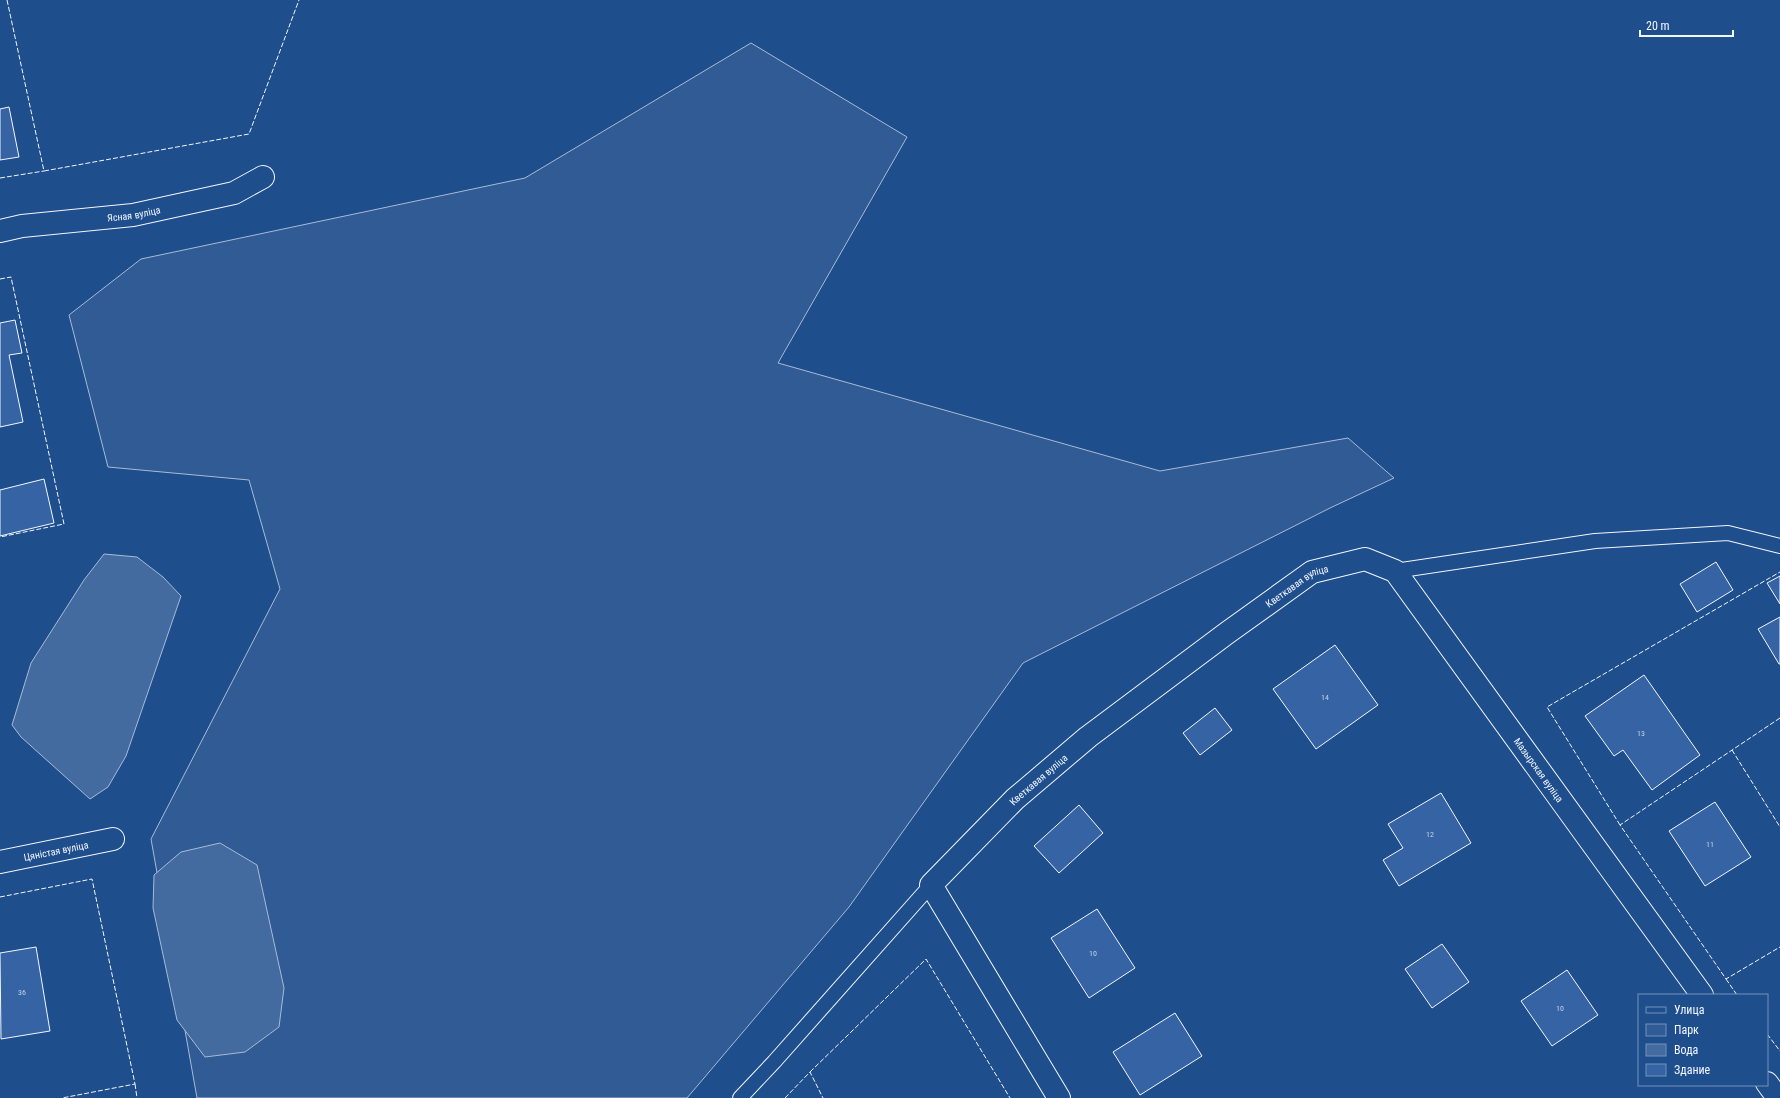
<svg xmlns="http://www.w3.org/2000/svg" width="1780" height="1098" font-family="'Roboto Condensed',sans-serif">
<rect width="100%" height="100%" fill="#1f4e8c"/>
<!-- green -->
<polygon fill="#305b95" stroke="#a8bbd7" points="751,43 907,137 778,363 1160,471 1348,438 1394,478 1330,508 1023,663 849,907 687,1098 197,1098 151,839 280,589 249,480 108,467 69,315 141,259 525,178"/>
<!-- water -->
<g fill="#446ba0" stroke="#a8bbd7">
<polygon points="104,554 137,557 163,577 181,596 126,756 108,787 90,799 21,737 12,725 31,663 84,580"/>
<polygon points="220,843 257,865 284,988 279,1027 245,1052 205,1057 177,1020 153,908 154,875 181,852"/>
</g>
<!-- building -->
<g fill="#3563a3" stroke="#f2f6ff">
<polygon points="9,107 19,157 0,160 0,109"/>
<polygon points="15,320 22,353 9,355 23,422 0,427 0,323"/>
<polygon points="44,479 54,523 0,536 0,490"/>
<polygon points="1716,562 1733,590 1697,612 1680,584"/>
<polygon points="1780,576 1780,604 1767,583"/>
<polygon points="1780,617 1780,664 1779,664 1758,629"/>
<polygon points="1335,645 1378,705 1316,749 1273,689"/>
<polygon points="1644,675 1700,755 1652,790 1623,750 1614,756 1585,716"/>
<polygon points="1215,708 1232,730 1200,755 1183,733"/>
<polygon points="1441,793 1471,843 1399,886 1383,860 1403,848 1388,824"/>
<polygon points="1715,802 1751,857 1705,886 1669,831"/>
<polygon points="1079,805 1103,833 1059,873 1034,846"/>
<polygon points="1097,909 1135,968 1089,998 1051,938"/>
<polygon points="1442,944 1469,982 1432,1008 1405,969"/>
<polygon points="36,947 50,1031 1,1039 0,953"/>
<polygon points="1567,970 1598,1015 1552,1046 1521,1001"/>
<polygon points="1175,1013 1202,1056 1140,1095 1113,1052"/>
</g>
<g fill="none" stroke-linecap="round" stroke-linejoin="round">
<defs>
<g id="service">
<polyline points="1395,571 1595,541 1728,533 1780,546"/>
<polyline points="740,1098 774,1062 931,885"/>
</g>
<g id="minor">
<path id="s1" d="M0 231 22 226 133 215 234 193 263 177"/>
<path id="s2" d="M0 862 113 839"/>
<polyline points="1767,1083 1778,1098"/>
<path id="s3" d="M1059 1098 931 885 1015 799 1088 737 1227 633 1312 572 1365 559 1395 571 1702 995"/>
</g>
</defs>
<!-- service casing -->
<use href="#service" stroke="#f2f6ff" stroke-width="16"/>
<!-- minor casing -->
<use href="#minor" stroke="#f2f6ff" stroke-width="24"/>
<!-- service -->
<use href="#service" stroke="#1f4e8c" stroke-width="14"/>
<!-- minor -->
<use href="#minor" stroke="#1f4e8c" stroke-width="22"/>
<!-- fence -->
<g stroke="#f2f6ff" stroke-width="1" stroke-dasharray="5 2" stroke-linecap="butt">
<polyline points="7,0 44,171 249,134 299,0"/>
<polyline points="0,178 44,171"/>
<polyline points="0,279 11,277 64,524 0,537"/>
<polyline points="1780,718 1620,825 1726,979 1780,947"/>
<polyline points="1732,750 1780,827"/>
<polyline points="1620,825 1547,707 1780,572"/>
<polyline points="0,897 92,879 135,1084 62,1098"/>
<polyline points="1726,979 1737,995"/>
<polyline points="1767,1034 1780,1051"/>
<polyline points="810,1072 926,959 1010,1098"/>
<polyline points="135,1084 137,1098"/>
<polyline points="785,1098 810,1072 823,1098"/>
</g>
</g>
<g text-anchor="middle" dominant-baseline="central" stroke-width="3" stroke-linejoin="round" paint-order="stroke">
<!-- number labels -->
<g font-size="8" fill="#c3d1e8">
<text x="1325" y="697">14</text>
<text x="1641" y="733">13</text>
<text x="1430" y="834">12</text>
<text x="1710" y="844">11</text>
<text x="1093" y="953">10</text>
<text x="22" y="992">36</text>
<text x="1560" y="1008">10</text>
</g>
<!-- street labels -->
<g font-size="10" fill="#f2f6ff" stroke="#1f4e8c">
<text stroke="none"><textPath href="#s1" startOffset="135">Ясная вуліца</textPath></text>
<text stroke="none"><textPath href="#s3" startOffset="723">Кветкавая вуліца</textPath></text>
<text stroke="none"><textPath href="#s3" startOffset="1075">Мазырская вуліца</textPath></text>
<text stroke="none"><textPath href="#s3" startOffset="399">Кветкавая вуліца</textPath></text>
<text stroke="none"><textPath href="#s2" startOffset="57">Цяністая вуліца</textPath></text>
</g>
</g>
<!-- legend -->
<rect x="1638" y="994" width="130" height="92" fill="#1f4e8c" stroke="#7391ba"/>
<rect x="1646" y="1007" width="20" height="6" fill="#1f4e8c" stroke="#7391ba"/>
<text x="1674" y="1014" font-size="12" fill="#f2f6ff">Улица</text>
<rect x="1646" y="1024" width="20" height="12" fill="#305b95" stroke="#7391ba"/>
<text x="1674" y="1034" font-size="12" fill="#f2f6ff">Парк</text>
<rect x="1646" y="1044" width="20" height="12" fill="#446ba0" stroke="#7391ba"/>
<text x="1674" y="1054" font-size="12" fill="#f2f6ff">Вода</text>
<rect x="1646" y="1064" width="20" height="12" fill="#3563a3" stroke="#7391ba"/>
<text x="1674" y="1074" font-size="12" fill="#f2f6ff">Здание</text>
<!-- scale -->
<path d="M1640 30v6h93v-6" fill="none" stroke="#f2f6ff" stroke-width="2"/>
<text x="1646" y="30" font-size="12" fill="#f2f6ff" stroke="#1f4e8c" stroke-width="3" paint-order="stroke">20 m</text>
</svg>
